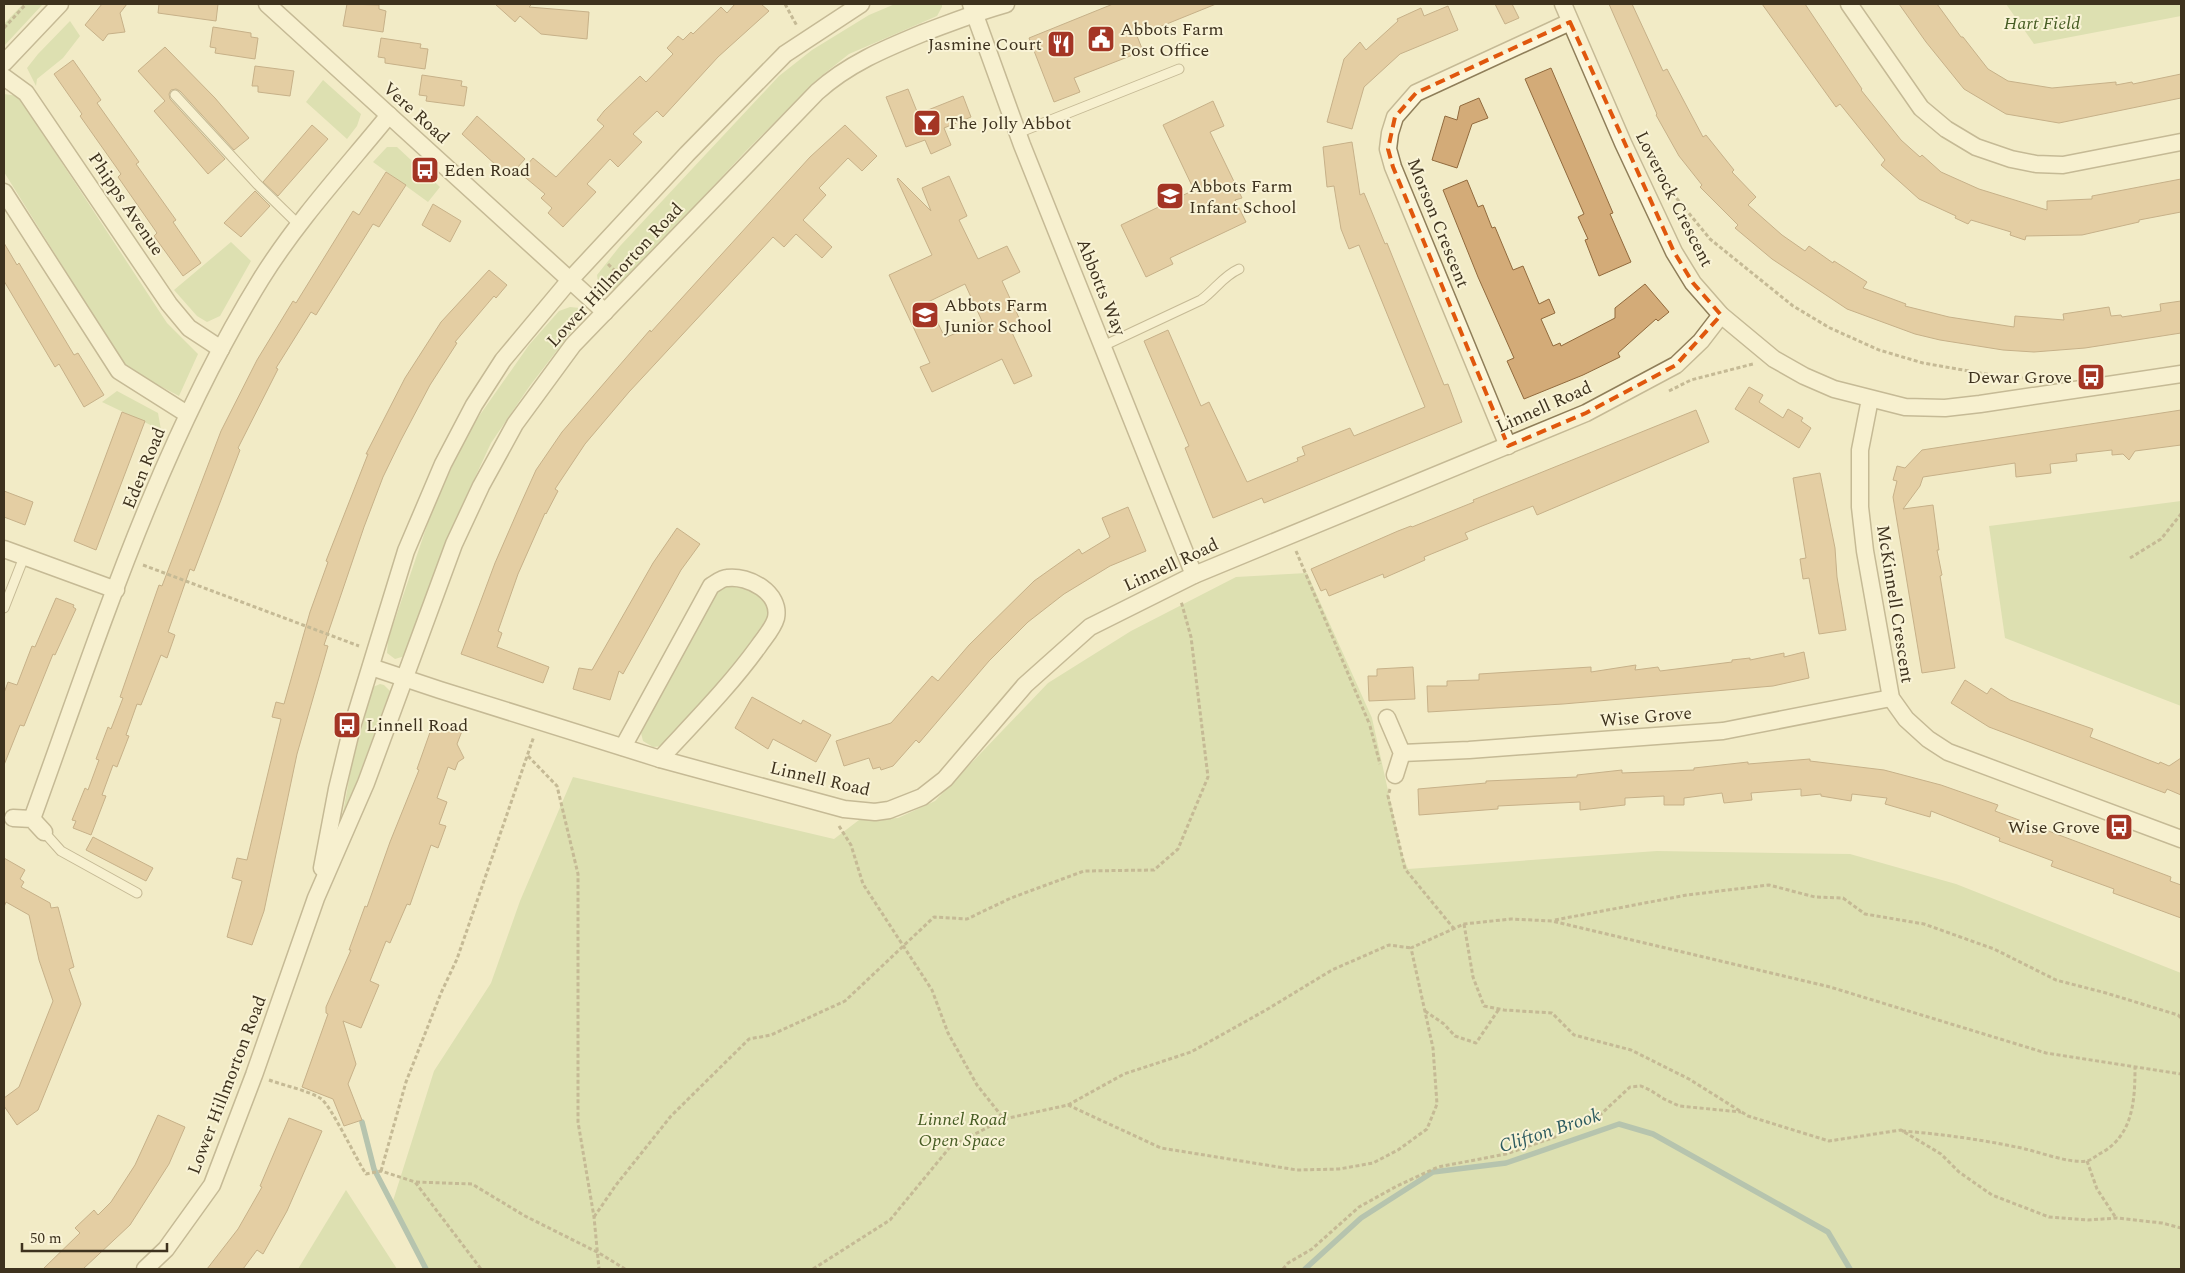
<svg xmlns="http://www.w3.org/2000/svg" width="2185" height="1273" font-family="Spectral,serif">
<rect width="100%" height="100%" fill="#f2ebc6"/>
<!-- green -->
<g fill="#c3d298">
<polygon points="23,4 43,4 4,46 4,24"/>
<polygon points="895,4 942,4 942,7 937,16 849,54 820,77 745,152 616,290 606,288 598,282 597,275 620,246 779,76 812,50 869,15"/>
<polygon points="2006,4 2181,4 2181,16 2034,44"/>
<polygon points="70,21 80,36 63,58 37,79 36,86 27,68 38,54"/>
<polygon points="323,80 361,114 357,126 347,139 306,102"/>
<polygon points="4,94 18,96 167,323 198,354 179,396 126,368 4,172"/>
<polygon points="387,147 397,147 440,187 428,202 373,162"/>
<polygon points="231,242 251,261 220,316 207,322 197,316 174,290"/>
<polygon points="570,307 580,308 584,315 529,387 491,443 450,531 405,656 395,659 387,653 388,640 434,505 470,429 529,345 559,311"/>
<polygon points="117,391 158,413 161,430 102,402"/>
<polygon points="2181,501 2181,706 2005,638 1989,526"/>
<polygon points="1307,573 1372,718 1402,854 1408,869 1657,851 1850,854 1956,884 2181,973 2181,1269 426,1269 392,1204 434,1071 491,983 520,901 573,777 834,839 859,820 898,818 935,801 1048,683 1131,631 1236,577"/>
<polygon points="734,584 753,588 768,604 767,618 730,671 664,746 653,747 643,741 641,733 716,591"/>
<polygon points="380,684 384,685 390,691 341,824 352,763 373,687"/>
<polygon points="346,1190 397,1269 298,1269"/>
</g>
<g fill="none" stroke-linecap="round" stroke-linejoin="round">
<!-- stream -->
<g stroke="#6d9590" stroke-width="5.5">
<polyline points="362,1122 374,1169 426,1269"/>
<polyline points="1305,1269 1361,1218 1433,1172 1506,1163 1619,1124 1653,1134 1828,1232 1850,1269"/>
</g>
</g>
<!-- building -->
<g fill="#d3ab78" stroke="#916a3d" fill-rule="evenodd">
<polygon points="102,4 127,4 120,13 125,32 108,34 103,41 85,25"/>
<polygon points="159,4 218,4 216,21 158,13"/>
<polygon points="347,4 379,5 379,9 386,11 383,32 343,26"/>
<polygon points="495,4 532,4 529,7 589,12 587,39 541,34 520,16 515,22"/>
<polygon points="735,4 761,4 769,11 718,57 663,117 657,111 633,134 642,142 618,167 610,159 587,184 596,192 563,227 548,213 552,208 541,198 545,194 520,173 533,158 556,177 604,126 597,120 604,111 640,76 646,82 673,54 667,48 678,36 683,40 691,32 693,34 721,7 727,13"/>
<polygon points="1113,4 1216,4 1137,36 1143,51 1074,78 1080,92 1054,102 1029,38"/>
<polygon points="1495,4 1512,4 1519,18 1505,24"/>
<polygon points="1609,4 1632,4 1663,71 1667,69 1703,137 1706,135 1734,170 1732,172 1756,197 1748,205 1782,235 1805,251 1809,246 1833,263 1834,261 1867,282 1863,288 1906,304 1905,306 1949,317 2014,327 2015,316 2064,320 2063,314 2109,307 2111,316 2121,315 2122,317 2161,311 2160,304 2181,301 2181,333 2085,348 2034,352 2003,350 1940,340 1915,334 1847,309 1772,259 1735,228 1738,225 1700,187 1702,185 1679,156 1656,115 1657,114"/>
<polygon points="1762,4 1805,4 1862,89 1861,90 1901,140 1920,157 1922,155 1941,172 1979,189 2047,210 2047,201 2092,199 2092,196 2181,179 2181,212 2139,220 2139,222 2082,235 2026,236 2025,240 2010,235 2011,232 1971,220 1968,224 1955,218 1956,216 1919,199 1881,165 1885,160 1840,104 1836,107"/>
<polygon points="1899,4 1937,4 1961,37 1963,37 1988,69 2008,81 2052,88 2116,82 2116,85 2132,82 2133,84 2181,74 2181,98 2059,123 2006,114 1964,89 1926,42"/>
<polygon points="1448,6 1458,30 1400,54 1364,87 1352,129 1327,122 1344,59 1360,42 1366,50 1398,21 1397,19 1421,8 1424,16"/>
<polygon points="213,27 251,33 251,37 258,38 255,59 215,53 216,48 210,47"/>
<polygon points="381,38 421,44 420,48 428,49 425,69 385,63 385,58 378,57"/>
<polygon points="165,47 215,98 249,138 234,150 180,91 176,89 171,90 169,94 170,99 225,159 208,174 154,111 165,101 138,71"/>
<polygon points="73,60 101,100 97,103 139,162 136,164 176,220 173,222 201,263 183,276 154,236 157,233 118,177 121,174 80,116 82,114 54,74"/>
<polygon points="255,66 294,71 290,96 258,92 258,86 252,86"/>
<polygon points="1551,68 1613,213 1610,214 1631,262 1599,276 1585,240 1588,239 1578,217 1584,214 1525,79"/>
<polygon points="422,75 462,81 461,86 467,87 464,106 426,101 427,96 419,95"/>
<polygon points="908,89 918,114 963,96 971,117 944,128 951,145 931,154 925,140 906,147 886,97"/>
<polygon points="1479,98 1488,118 1472,124 1457,168 1432,160 1445,116 1457,120 1460,106"/>
<polygon points="1213,101 1224,126 1210,132 1242,198 1235,200 1246,222 1170,258 1173,264 1146,277 1121,225 1194,190 1163,125"/>
<polygon points="477,116 525,159 509,177 462,134"/>
<polygon points="312,125 328,139 278,196 263,182"/>
<polygon points="845,125 877,156 862,171 848,158 819,188 826,195 803,220 832,247 822,258 796,234 784,247 773,237 629,392 585,444 555,489 558,491 546,514 545,513 518,574 498,631 502,633 497,647 549,667 543,683 461,654 495,563 522,501 536,470 562,432 650,330 651,332 810,157"/>
<polygon points="1352,142 1360,195 1364,193 1385,244 1387,243 1444,385 1448,384 1462,422 1264,503 1262,498 1213,518 1185,448 1189,446 1144,341 1168,330 1201,406 1209,402 1247,482 1298,461 1297,458 1305,455 1302,447 1350,428 1354,436 1425,407 1359,245 1349,249 1341,229 1334,186 1327,187 1323,147"/>
<polygon points="386,172 406,185 379,227 373,224 316,315 311,312 276,368 278,369 238,448 240,450 194,571 190,569 168,632 175,635 167,658 161,655 141,705 137,704 126,735 129,736 117,767 113,765 102,795 106,796 91,835 73,828 76,821 72,820 85,788 88,790 99,760 96,759 108,727 111,729 123,698 120,697 159,585 162,586 221,431 257,360 293,301 296,303 353,211 359,215"/>
<path d="M949 176 967 216 959 220 978 259 1007 246 1020 272 1002 281 1020 320 1009 326 1032 376 1014 384 1002 359 932 392 920 367 930 363 889 275 932 255 897 179 898 178 931 211 922 188ZM965 284 982 321 945 338 928 302Z"/>
<polygon points="1467,180 1478,207 1483,205 1492,228 1495,227 1513,270 1523,266 1539,304 1549,299 1555,313 1541,319 1553,346 1560,343 1561,346 1615,318 1615,308 1645,284 1669,312 1658,321 1656,319 1618,353 1620,357 1583,375 1524,399 1507,361 1514,358 1478,277 1443,190"/>
<polygon points="255,191 270,206 241,237 224,223"/>
<polygon points="433,204 461,221 450,242 422,225"/>
<polygon points="4,243 17,265 19,263 74,355 78,353 104,395 84,407 59,364 55,367 4,281"/>
<polygon points="489,270 507,285 496,298 494,296 455,342 457,343 430,385 401,440 383,477 364,527 324,645 328,646 297,754 264,911 252,945 227,937 242,881 232,878 237,858 247,860 281,719 272,717 276,702 284,704 310,612 328,562 326,561 368,454 366,454 405,378 441,322"/>
<polygon points="1749,387 1763,395 1759,402 1783,418 1788,409 1803,418 1801,421 1811,428 1799,448 1735,409"/>
<polygon points="1696,410 1709,442 1537,515 1533,506 1482,526 1465,533 1468,539 1424,557 1425,560 1384,578 1383,574 1329,596 1326,589 1321,591 1311,569 1398,531 1411,526 1412,527 1474,502 1473,500"/>
<polygon points="2181,410 2181,445 2135,451 2129,460 2123,454 2112,455 2112,450 2076,454 2077,461 2050,464 2051,473 2016,477 2015,463 1923,477 1920,486 1903,509 1933,505 1939,550 1937,550 1942,575 1940,576 1955,668 1922,673 1893,497 1897,481 1893,480 1897,466 1905,468 1922,450"/>
<polygon points="122,412 145,421 96,550 74,541"/>
<polygon points="1820,473 1835,548 1837,577 1846,630 1819,634 1809,578 1803,579 1800,559 1806,558 1793,478"/>
<polygon points="4,491 33,502 25,525 4,517"/>
<polygon points="1128,507 1146,551 1110,566 1064,594 1028,622 989,661 919,743 916,740 893,766 881,770 880,767 873,769 869,758 844,766 836,741 891,723 932,676 938,681 969,645 1034,581 1079,549 1082,554 1110,537 1102,518"/>
<polygon points="677,528 700,544 681,570 623,674 619,671 610,700 573,689 579,668 592,670 653,563"/>
<polygon points="56,598 74,605 73,607 76,609 55,655 53,654 24,726 20,725 4,765 4,693 8,682 17,685 32,646 35,647"/>
<polygon points="1804,652 1809,678 1773,686 1563,704 1428,712 1427,686 1447,686 1447,681 1479,680 1479,674 1591,667 1591,672 1636,665 1635,670 1658,667 1660,671 1732,662 1732,660 1750,658 1750,660 1784,653 1784,657"/>
<polygon points="1413,667 1415,699 1369,701 1368,676 1377,676 1377,669"/>
<polygon points="1965,680 1987,694 1991,688 2010,700 2093,729 2090,737 2159,764 2160,762 2169,766 2181,758 2181,795 2167,789 2165,793 1989,727 1951,703"/>
<polygon points="752,697 801,724 803,720 831,735 816,762 773,739 768,749 735,728"/>
<polygon points="434,721 462,731 457,744 464,758 458,762 455,770 448,767 437,798 447,802 439,824 446,826 438,848 431,845 410,905 407,904 390,943 386,941 370,981 379,985 361,1028 343,1021 356,1064 348,1084 362,1120 344,1126 333,1099 302,1087 328,1014 326,1013 326,1007 351,950 349,950 365,906 367,907 390,842 419,770 417,769"/>
<polygon points="1810,759 1810,761 1884,770 1941,785 1998,805 1995,811 2171,877 2170,881 2181,885 2181,918 2113,893 2114,889 2051,866 2053,861 1999,841 2000,838 1931,811 1930,817 1885,804 1887,798 1852,794 1851,801 1821,796 1821,794 1801,796 1801,789 1751,793 1752,800 1724,803 1722,793 1684,798 1684,805 1664,805 1664,796 1625,798 1625,805 1580,810 1580,802 1498,806 1498,809 1419,815 1418,789 1486,783 1486,781 1577,777 1577,775 1622,770 1622,773 1694,770 1694,768 1748,762 1748,764"/>
<polygon points="93,837 153,868 146,881 86,850"/>
<polygon points="4,858 25,870 20,879 24,882 21,887 50,903 51,908 58,907 74,967 69,969 81,1004 38,1110 17,1125 4,1106 4,1098 19,1087 53,1001 39,960 29,915 6,902 4,907"/>
<polygon points="158,1115 185,1127 169,1164 130,1225 83,1269 43,1269 80,1233 75,1228 94,1210 98,1215 111,1202 135,1165"/>
<polygon points="289,1118 322,1131 287,1211 263,1254 257,1250 243,1269 207,1269 238,1229 262,1187 260,1186"/>
</g>
<g fill="none" stroke-linecap="round" stroke-linejoin="round">
<defs>
<g id="lane">
<polyline points="175,95 257,184 300,226"/>
<polyline points="1018,133 1179,69"/>
<path d="M1103 346 1201 300C1215 290 1223 276 1239 269"/>
<polyline points="4,608 24,557"/>
<polyline points="44,832 61,851 137,893"/>
</g>
<g id="street">
<polyline points="267,4 605,312"/>
<polyline points="971,4 1022,145 1194,575"/>
<polyline points="1563,4 1623,143 1674,252 1693,283 1721,315 1774,359 1804,376 1834,389 1905,407 1945,408 1980,404 2181,374"/>
<polyline points="1849,4 1921,108 1946,129 1976,147 2011,159 2036,164 2063,165 2181,142"/>
<polyline points="4,63 60,4"/>
<polyline points="4,77 26,93 169,304 189,328 221,349"/>
<polyline points="4,192 119,371 187,414"/>
<polyline points="1870,399 1860,450 1860,507 1865,551 1891,698 1906,719 1928,739 1948,752 2181,839"/>
<polyline points="1508,446 1393,167 1388,149 1390,133 1395,117 1416,93 1570,22"/>
<polyline points="4,549 116,590"/>
<polyline points="371,667 440,690 660,759 844,809 875,812 889,810 922,797 945,779 1025,685 1090,627 1194,575 1586,413 1676,365 1701,341 1721,315"/>
<polyline points="1387,718 1402,753 1395,775"/>
<path d="M623 747 711 586C716 583 722 578 727 578 749 575 781 593 776 618 773 629 764 638 758 647 729 687 693 723 660 759"/>
<polyline points="1402,753 1469,750 1723,731 1891,698"/>
<polyline points="13,818 32,819 44,832"/>
<path d="M32 819C98 637 159 444 261 279 297 221 345 169 389 115"/>
<polyline points="322,868 337,789 352,727 406,551 443,464 474,405 503,360 569,281 687,154 785,54 861,4"/>
<path d="M145 1269 166 1249 212 1185 254 1075 316 898 366 783 454 544 481 486 515 424 573 345 817 92C848 64 884 49 923 33 950 23 977 12 1006 4"/>
</g>
</defs>
<!-- lane casing -->
<use href="#lane" stroke="#8f7e59" stroke-width="11"/>
<!-- street casing -->
<use href="#street" stroke="#8f7e59" stroke-width="19"/>
<!-- path -->
<g stroke="#8f7e59" stroke-width="3" stroke-dasharray="4 2.5" stroke-linecap="butt">
<polyline points="785,4 797,26"/>
<polyline points="4,28 26,4"/>
<polyline points="1660,178 1710,239 1793,306 1830,328 1879,350 1923,363 2009,378 2023,378"/>
<polyline points="608,264 618,274"/>
<polyline points="1669,391 1691,380 1753,364"/>
<polyline points="1296,551 1369,723 1371,723"/>
<polyline points="2130,558 2161,539 2181,514"/>
<polyline points="143,565 359,646"/>
<polyline points="1370,726 1380,764"/>
<polyline points="528,756 557,786 578,874 578,1122 594,1217 599,1269"/>
<polyline points="1390,789 1388,796 1405,869 1455,930"/>
<polyline points="839,826 851,845 863,884 932,990 948,1033 977,1085 1004,1119"/>
<polyline points="1555,920 1687,895 1769,885 1815,897 1843,898 1865,914 1924,924 1994,949 2056,980 2106,993 2178,1015 2181,1018"/>
<polyline points="1464,924 1473,977 1484,1006 1504,1010 1552,1013 1574,1035 1631,1050 1689,1079 1748,1116 1829,1141 1901,1130 1941,1154 1959,1172 1992,1195 2049,1217 2088,1220 2117,1218 2162,1223 2181,1228"/>
<polyline points="1425,1011 1444,1024 1455,1036 1476,1043 1499,1009"/>
<path d="M269 1080C286 1086 306 1090 320 1098 330 1103 357 1161 366 1174L381 1171 415 1182 481 1269"/>
<polyline points="1068,1105 1124,1074 1191,1052 1266,1010 1332,970 1389,945 1411,948"/>
<path d="M1902 1131C1940 1134 1978 1139 2016 1147 2035 1150 2068 1164 2087 1161 2092 1160 2098 1154 2103 1152 2133 1134 2135 1100 2135 1068"/>
<polyline points="2087,1161 2097,1189 2116,1218"/>
<polyline points="381,1171 406,1082 441,993 457,959 534,736"/>
<polyline points="416,1182 472,1184 525,1216 599,1253 625,1269"/>
<polyline points="594,1217 616,1185 671,1116 749,1039 771,1035 845,1001 934,917 967,919 1011,898 1084,871 1154,870 1178,849 1208,777 1191,637 1181,601"/>
<polyline points="813,1269 890,1220 950,1147 1004,1119 1068,1105 1161,1148 1297,1170 1339,1169 1373,1163 1398,1150 1427,1129 1437,1104 1433,1048 1411,948 1464,924 1511,919 1552,921 1830,987 2046,1053 2181,1074"/>
<polyline points="1283,1269 1288,1263 1312,1249 1359,1207 1397,1186 1438,1167 1506,1154 1555,1137 1570,1127 1600,1115 1630,1087 1641,1086 1650,1090 1664,1099 1679,1106 1741,1112"/>
</g>
<!-- lane -->
<use href="#lane" stroke="#fcf6da" stroke-width="9"/>
<!-- street -->
<use href="#street" stroke="#fcf6da" stroke-width="16"/>
</g>
<!-- marked area -->
<path d="M0 0H2185V1273H0ZM1570 22 1674 252 1693 283 1721 315 1676 365 1586 413 1508 446 1393 167 1388 149 1395 117 1416 93Z" fill="#f2ebc6" fill-opacity=".55" fill-rule="evenodd"/>
<path fill="none" stroke="#e0570d" stroke-width="4" stroke-dasharray="10 6" stroke-linejoin="round" d="M1570 22 1674 252 1693 283 1721 315 1676 365 1586 413 1508 446 1393 167 1388 149 1395 117 1416 93Z"/>
<!-- icons -->
<defs>
<symbol id="civic-square" viewBox="-11 -11 22 22"><rect x="-9" y="-9" width="18" height="18" rx="4" fill="#a43524" stroke="#f9f3d6"/><path d="M-.6-6.5H3V-4.5H.6V-3L4-1V1h2V6H-6V1h2V-1L-.6-3ZM-1.2 2.5V6h2.4V2.5Z" fill="#fff"/></symbol>
<symbol id="restaurant-square" viewBox="-11 -11 22 22"><rect x="-9" y="-9" width="18" height="18" rx="4" fill="#a43524" stroke="#f9f3d6"/><path d="M-5-6h1v4h1v-4h1v4h1v-4h1v5L-1.5 .5V6h-2V.5L-5-1ZM5-6V6H3V1.5H1.5Q1.5-4 5-6Z" fill="#fff"/></symbol>
<symbol id="bar-square" viewBox="-11 -11 22 22"><rect x="-9" y="-9" width="18" height="18" rx="4" fill="#a43524" stroke="#f9f3d6"/><path d="M-6-5H6L.8 .8V4.5H3.5V6h-7V4.5H-.8V.8Z" fill="#fff"/></symbol>
<symbol id="bus-square" viewBox="-11 -11 22 22"><rect x="-9" y="-9" width="18" height="18" rx="4" fill="#a43524" stroke="#f9f3d6"/><path d="M-5-6H5V4H4V6H2V4H-2V6H-4V4H-5ZM-3.5-4V0h7V-4ZM-3.5 1.2v1.5H-2V1.2ZM2 1.2v1.5H3.5V1.2Z" fill="#fff"/></symbol>
<symbol id="school-square" viewBox="-11 -11 22 22"><rect x="-9" y="-9" width="18" height="18" rx="4" fill="#a43524" stroke="#f9f3d6"/><path d="M0-5L7-2L0 1L-7-2ZM-4 1L0 2.5L4 1V4Q0 6-4 4Z" fill="#fff"/></symbol>
</defs>
<g fill-rule="evenodd">
<use href="#civic-square" x="1085" y="23" width="32" height="32"/>
<use href="#restaurant-square" x="1045" y="28" width="32" height="32"/>
<use href="#bar-square" x="911" y="107" width="32" height="32"/>
<use href="#bus-square" x="409" y="154" width="32" height="32"/>
<use href="#school-square" x="1154" y="180" width="32" height="32"/>
<use href="#school-square" x="909" y="299" width="32" height="32"/>
<use href="#bus-square" x="2075" y="361" width="32" height="32"/>
<use href="#bus-square" x="331" y="709" width="32" height="32"/>
<use href="#bus-square" x="2103" y="811" width="32" height="32"/>
</g>
<g text-anchor="middle" dominant-baseline="central" stroke-width="4" stroke-linejoin="round" paint-order="stroke">
<!-- park labels -->
<g font-size="18" font-style="italic" fill="#465c23" stroke="#f9f3d6">
<text x="2042" y="23">Hart Field</text>
<text x="962" y="1119">Linnel Road<tspan x="962" dy="21">Open Space</tspan></text>
</g>
<!-- poi labels -->
<g font-size="18" fill="#3e321e" stroke="#f9f3d6" text-anchor="start">
<text x="1120" y="29">Abbots Farm<tspan x="1120" dy="21">Post Office</tspan></text>
<text x="1042" y="44" text-anchor="end">Jasmine Court</text>
<text x="946" y="123">The Jolly Abbot</text>
<text x="444" y="170">Eden Road</text>
<text x="1189" y="186">Abbots Farm<tspan x="1189" dy="21">Infant School</tspan></text>
<text x="944" y="305">Abbots Farm<tspan x="944" dy="21">Junior School</tspan></text>
<text x="2072" y="377" text-anchor="end">Dewar Grove</text>
<text x="366" y="725">Linnell Road</text>
<text x="2100" y="827" text-anchor="end">Wise Grove</text>
</g>
<!-- street labels -->
<g font-size="18" fill="#3e321e" stroke="#f9f3d6">
<text transform="translate(416 113) rotate(42)">Vere Road</text>
<text transform="translate(1674 199) rotate(63)">Loverock Crescent</text>
<text transform="translate(126 204) rotate(56)">Phipps Avenue</text>
<text transform="translate(1438 223) rotate(68)">Morson Crescent</text>
<text transform="translate(615 275) rotate(-47)">Lower Hillmorton Road</text>
<text transform="translate(1101 287) rotate(68)">Abbotts Way</text>
<text transform="translate(1544 407) rotate(-24)">Linnell Road</text>
<text transform="translate(144 468) rotate(-68)">Eden Road</text>
<text transform="translate(1171 565) rotate(-25)">Linnell Road</text>
<text transform="translate(1895 604) rotate(81)">McKinnell Crescent</text>
<text transform="translate(1646 717) rotate(-5)">Wise Grove</text>
<text transform="translate(820 779) rotate(13)">Linnell Road</text>
<text transform="translate(227 1085) rotate(-69)">Lower Hillmorton Road</text>
</g>
<!-- water labels -->
<g font-size="19" font-style="italic" fill="#2d5b5f" stroke="#f9f3d6">
<text transform="translate(1550 1131) rotate(-18)">Clifton Brook</text>
</g>
</g>
<!-- border -->
<rect width="2185" height="1273" fill="none" stroke="#3e321e" stroke-width="10"/>
<!-- scale -->
<path d="M22 1243v8h145v-8" fill="none" stroke="#3e321e" stroke-width="2.5"/>
<text x="30" y="1243" font-size="15" fill="#3e321e" stroke="#f9f3d6" stroke-width="4" paint-order="stroke">50 m</text>
</svg>
